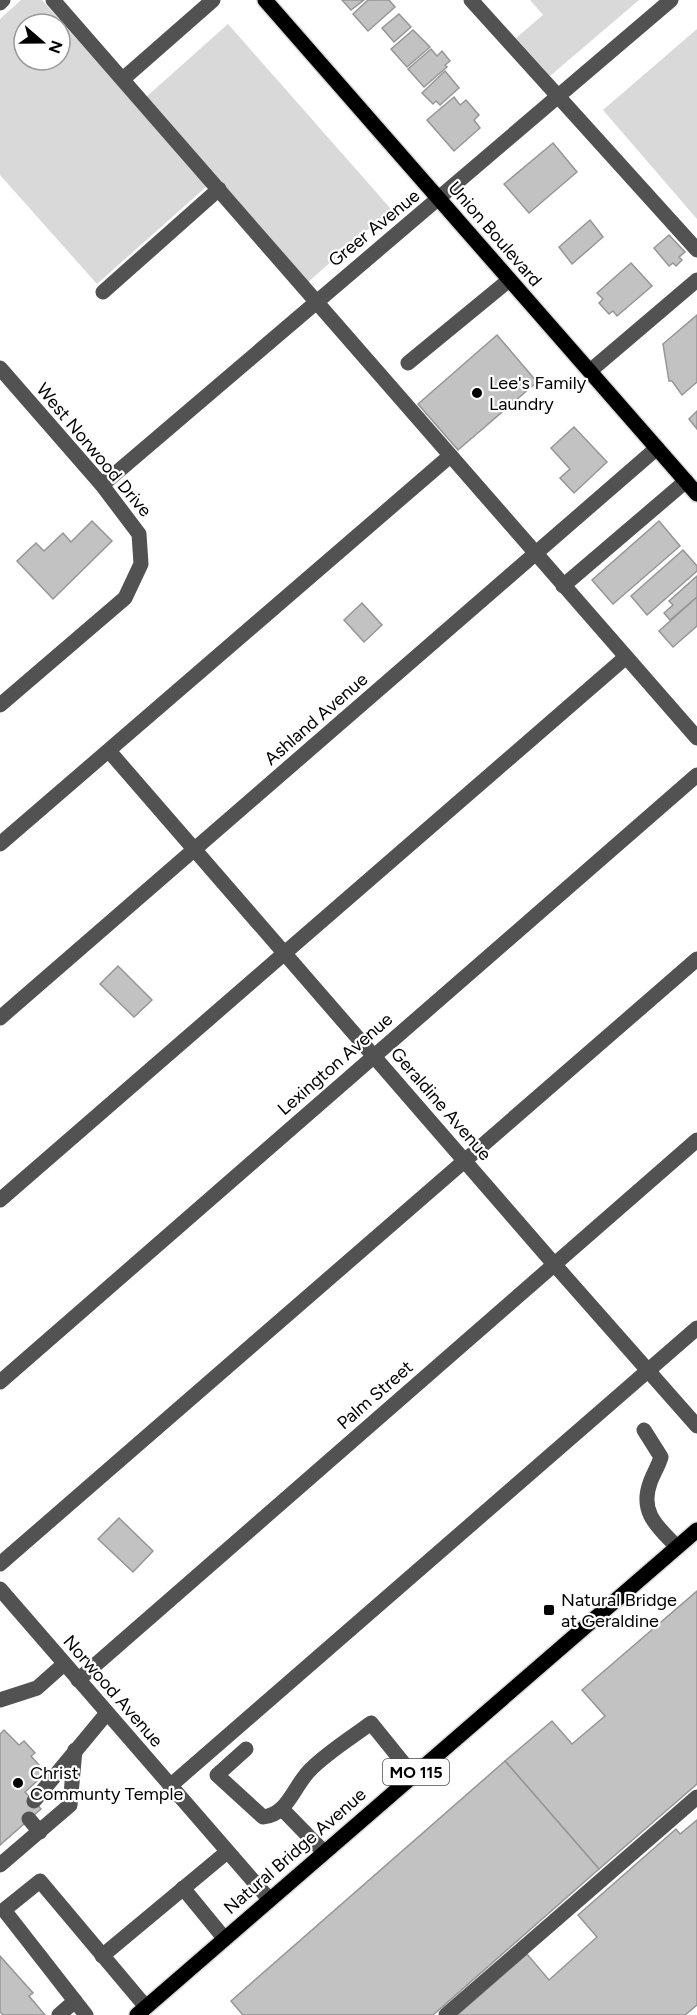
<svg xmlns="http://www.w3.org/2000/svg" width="697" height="2015" font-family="Figtree,sans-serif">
<rect width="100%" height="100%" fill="#fff"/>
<!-- green -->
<g fill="#d9d9d9" fill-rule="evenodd">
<path d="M21 0H42L207 186 97 284 0 175V19ZM24 24H60V60H24Z"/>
<polygon points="530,0 639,0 550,76 516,38 543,15"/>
<polygon points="228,24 391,209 307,283 145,98"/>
<polygon points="697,29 697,219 603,110"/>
</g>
<!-- building -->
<g fill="#c2c2c2" stroke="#969696" stroke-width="1.5">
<polygon points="342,0 364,0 351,10"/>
<polygon points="368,0 389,0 395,7 368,31 353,14"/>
<polygon points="399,14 411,27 394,42 382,28"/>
<polygon points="413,30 430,47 407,67 391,49"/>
<polygon points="431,49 437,56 442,51 450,61 445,65 447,67 424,87 408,69"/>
<polygon points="445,71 459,88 440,105 436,101 433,104 422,93"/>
<polygon points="454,97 460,105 466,100 479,115 474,120 480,128 454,151 427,120"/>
<polygon points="553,143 577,172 529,213 504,184"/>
<polygon points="590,220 603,237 572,264 559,247"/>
<polygon points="669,235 685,252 679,257 682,260 676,266 673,263 669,266 654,248"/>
<polygon points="631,263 652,286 617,316 613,311 609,314 599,303 603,299 597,293"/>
<polygon points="697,315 697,382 682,395 672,381 669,381 663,344"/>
<polygon points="497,335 537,382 458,450 418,404"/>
<polygon points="697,411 697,429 689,419"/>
<polygon points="574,427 607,462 574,493 560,478 570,469 551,448"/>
<polygon points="92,521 112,541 53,599 17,561 36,543 44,551 63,533 71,542"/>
<polygon points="659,521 680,546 613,604 592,580"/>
<polygon points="683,550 697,566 697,571 647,615 631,596"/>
<polygon points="697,576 697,597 670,620 664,613 673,605 669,601"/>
<polygon points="697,597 697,626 673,647 659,631"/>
<polygon points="362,603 382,625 364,642 344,620"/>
<polygon points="118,966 152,1000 134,1017 100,984"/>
<polygon points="119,1518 153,1551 133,1572 98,1539"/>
<polygon points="697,1591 697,1784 599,1869 505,1761 552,1721 572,1744 605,1716 582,1690"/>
<polygon points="4,1730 19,1745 24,1741 35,1753 31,1756 46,1773 25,1792 41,1809 0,1845 0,1734"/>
<polygon points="505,1761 599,1869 433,2015 243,2015 231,2001"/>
<polygon points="697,1820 697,2005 685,2015 457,2015 527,1954 549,1980 597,1937 578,1915 676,1829 680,1834"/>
<polygon points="0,1956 33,1993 29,1996 45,2015 3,2015 0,2012"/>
</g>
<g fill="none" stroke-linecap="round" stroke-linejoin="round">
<defs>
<g id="major">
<polyline points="265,0 697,494"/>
<polyline points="137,2015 697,1530"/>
</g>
</defs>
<!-- major casing -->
<use href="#major" stroke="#dbdbdb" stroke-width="18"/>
<!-- minor -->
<g stroke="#525252" stroke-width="15">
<polyline points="53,0 697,738"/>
<polyline points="471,0 697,250"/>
<polyline points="0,3 3,0"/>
<polyline points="123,79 213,0"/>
<polyline points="103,292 219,189"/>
<polyline points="408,363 509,280"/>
<polyline points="0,368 102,485 139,534 141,564 125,598 0,705"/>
<polyline points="590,371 697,280"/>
<polyline points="102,485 671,0"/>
<polyline points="563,586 686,481"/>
<polyline points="109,751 554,1264 697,1426"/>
<polyline points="0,844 450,456"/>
<polyline points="0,1018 657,448"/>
<polyline points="0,1200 626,657"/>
<polyline points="0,1382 697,775"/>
<path d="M644 1430 661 1457C658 1467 653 1474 650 1483 639 1513 659 1528 677 1547"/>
<polyline points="0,1564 697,959"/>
<polyline points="0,1589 269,1899"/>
<polyline points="78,1680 697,1140"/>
<polyline points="0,1700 37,1688 64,1664"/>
<path d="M246 1749 217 1775 263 1817C288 1815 294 1785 311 1769 328 1752 351 1738 371 1723L413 1775"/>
<polyline points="170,1786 697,1328"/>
<polyline points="34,1801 107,1713"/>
<polyline points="282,1809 324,1852"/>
<polyline points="29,1819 40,1832"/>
<polyline points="0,1865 70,1805 75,1750"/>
<polyline points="183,1888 224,1938"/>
<polyline points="102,1956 227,1852"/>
<polyline points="59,2015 75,2001"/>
<polyline points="86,2015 4,1910 40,1881 146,2007"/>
<polyline points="446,2015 697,1797"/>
</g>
<!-- major -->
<use href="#major" stroke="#000" stroke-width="15"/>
</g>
<!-- markers -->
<g fill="#000" stroke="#fff" stroke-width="2">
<circle cx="477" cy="393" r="6"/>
<rect x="543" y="1604" width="12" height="12" rx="3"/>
<circle cx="18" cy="1783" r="6"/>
</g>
<g text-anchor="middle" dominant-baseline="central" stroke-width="4.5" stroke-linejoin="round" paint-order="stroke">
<!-- shield labels -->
<rect fill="#fff" stroke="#4c4c4c" stroke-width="1.5" x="383" y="1759" width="66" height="26" rx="4.5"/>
<g font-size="16" font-weight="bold" fill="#000">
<text x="416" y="1772">MO 115</text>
</g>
<!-- street labels -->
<g font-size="18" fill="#000" stroke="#fff">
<text transform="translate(374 228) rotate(-39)">Greer Avenue</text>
<text transform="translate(495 234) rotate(49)">Union Boulevard</text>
<text transform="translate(94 450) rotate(50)">West Norwood Drive</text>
<text transform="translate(316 719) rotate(-41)">Ashland Avenue</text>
<text transform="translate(335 1064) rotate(-41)">Lexington Avenue</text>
<text transform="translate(441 1104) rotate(49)">Geraldine Avenue</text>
<text transform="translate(375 1395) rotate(-41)">Palm Street</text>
<text transform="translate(113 1691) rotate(49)">Norwood Avenue</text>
<text transform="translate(295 1851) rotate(-41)">Natural Bridge Avenue</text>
</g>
<!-- poi labels -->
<g font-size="18" fill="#000" stroke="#fff" text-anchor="start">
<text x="489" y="383">Lee's Family<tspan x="489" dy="21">Laundry</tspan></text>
<text x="561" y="1600">Natural Bridge<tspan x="561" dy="21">at Geraldine</tspan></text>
<text x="30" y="1773">Christ<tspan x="30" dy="21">Communty Temple</tspan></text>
</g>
</g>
<!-- north arrow -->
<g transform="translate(42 42) rotate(110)"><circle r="28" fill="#ffffff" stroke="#999999" stroke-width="1.5"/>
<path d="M0-4.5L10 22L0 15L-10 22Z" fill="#000000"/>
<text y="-9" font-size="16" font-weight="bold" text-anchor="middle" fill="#000000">N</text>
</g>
</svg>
